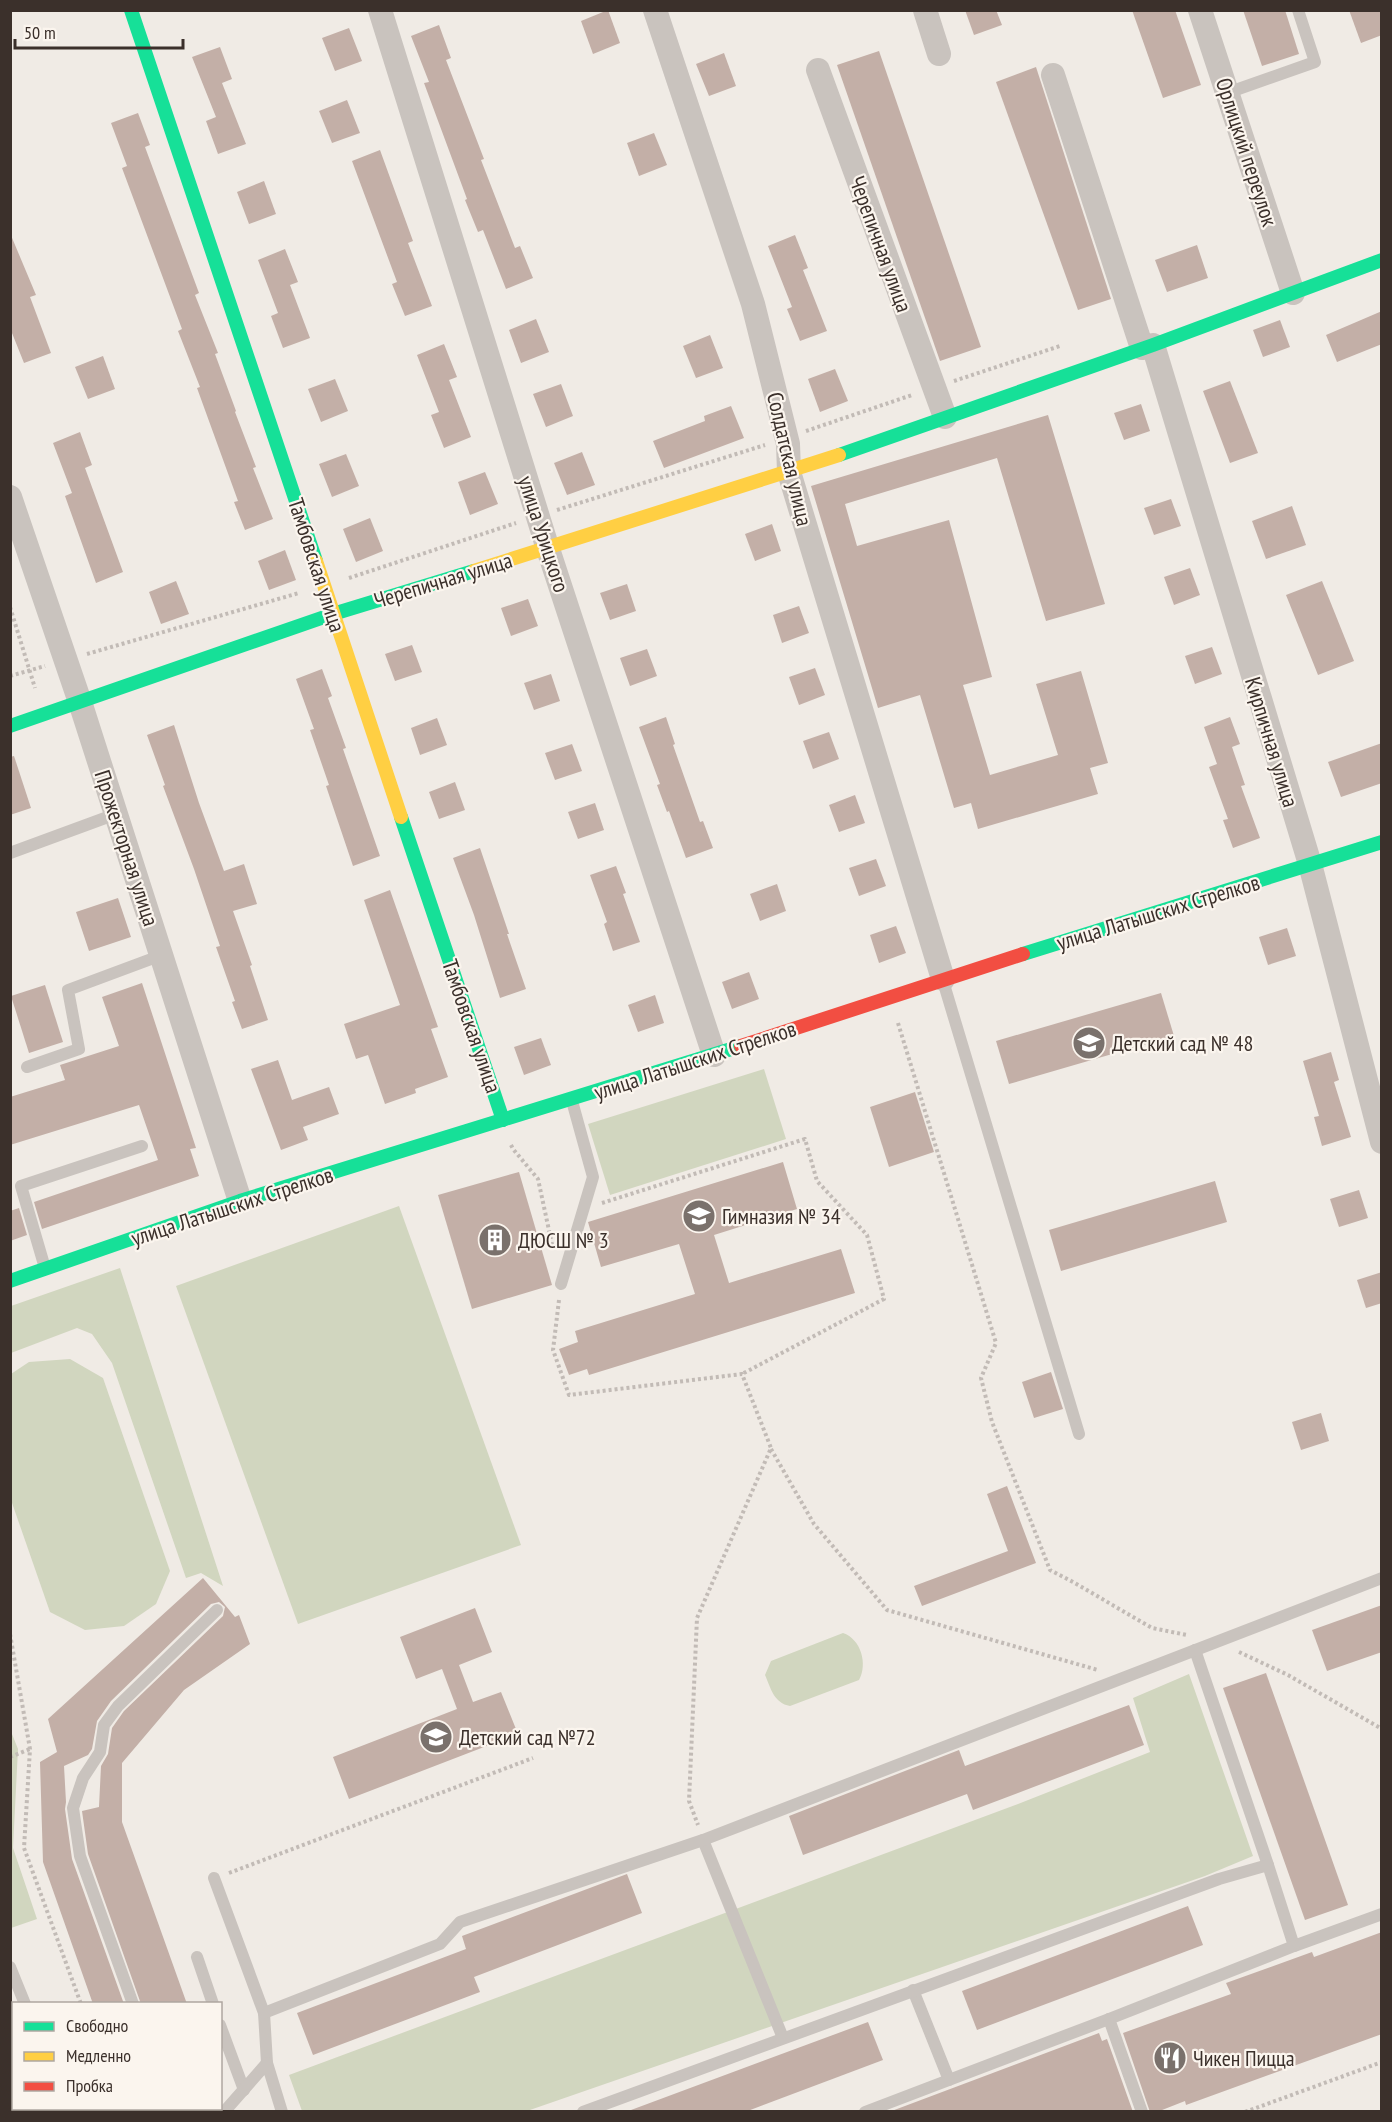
<svg xmlns="http://www.w3.org/2000/svg" width="1392" height="2122" font-family="'PT Sans Narrow',sans-serif">
<rect width="100%" height="100%" fill="#f0ebe5"/>
<!-- green -->
<g fill="#d1d6bf">
<polygon points="764,1069 786,1139 610,1195 588,1124"/>
<polygon points="399,1206 521,1545 298,1624 176,1286"/>
<polygon points="120,1268 223,1586 201,1573 186,1578 112,1363 92,1334 77,1328 11,1353 11,1306"/>
<polygon points="70,1359 103,1378 170,1571 156,1604 124,1626 85,1630 50,1612 11,1500 11,1374 29,1362"/>
<path d="M843 1633C861 1639 868 1664 859 1680L790 1706C774 1703 771 1689 765 1675L771 1661Z"/>
<polygon points="1189,1674 1253,1856 1205,1876 527,2111 302,2111 289,2075 1018,1804 1150,1752 1133,1698"/>
<polygon points="10,1729 18,1749 13,1848 37,1919 11,1928"/>
</g>
<!-- building -->
<g fill="#c3afa7">
<polygon points="608,10 620,43 593,54 581,21"/>
<polygon points="965,10 996,10 1002,25 974,35"/>
<polygon points="1132,10 1175,10 1201,85 1163,98"/>
<polygon points="1243,10 1285,10 1299,54 1262,66"/>
<polygon points="1349,10 1382,10 1382,35 1361,43"/>
<polygon points="439,25 451,58 446,60 484,159 481,160 515,248 520,246 533,278 506,289 483,230 478,232 465,200 467,199 424,83 429,82 411,36"/>
<polygon points="349,28 362,61 335,71 322,38"/>
<polygon points="220,47 232,79 222,83 246,144 218,154 206,121 216,117 192,57"/>
<polygon points="879,51 981,347 940,361 837,65"/>
<polygon points="724,53 736,86 709,96 696,64"/>
<polygon points="1036,67 1111,299 1078,310 996,82"/>
<polygon points="347,100 360,133 332,143 319,111"/>
<polygon points="138,113 150,145 145,147 199,293 195,295 218,353 215,354 236,411 235,412 256,467 253,468 273,519 245,530 234,502 238,501 197,388 200,387 178,331 182,329 122,168 127,166 111,123"/>
<polygon points="654,133 667,165 639,176 627,143"/>
<polygon points="380,150 413,241 408,243 432,306 405,316 392,284 397,282 352,161"/>
<polygon points="264,181 276,214 249,224 237,192"/>
<polygon points="10,233 36,295 30,297 51,353 24,363 10,328"/>
<polygon points="795,235 808,268 803,270 827,331 800,341 787,309 792,307 768,246"/>
<polygon points="1197,245 1208,278 1167,292 1155,260"/>
<polygon points="285,249 298,282 290,285 310,338 283,348 271,316 278,313 258,260"/>
<polygon points="1382,311 1382,344 1337,362 1326,335"/>
<polygon points="536,319 549,352 521,363 509,330"/>
<polygon points="1280,320 1290,347 1263,357 1253,330"/>
<polygon points="710,335 723,368 696,378 683,346"/>
<polygon points="444,344 457,377 449,380 471,437 444,448 431,415 439,412 417,355"/>
<polygon points="103,356 115,389 88,399 75,367"/>
<polygon points="835,369 848,401 820,412 808,379"/>
<polygon points="335,379 348,411 321,422 308,389"/>
<polygon points="1230,381 1258,453 1230,463 1203,391"/>
<polygon points="561,384 573,416 546,427 533,394"/>
<polygon points="1141,404 1150,431 1124,440 1114,413"/>
<polygon points="731,406 744,438 664,468 653,441 705,421 704,416"/>
<polygon points="1048,415 1105,604 1046,621 997,458 845,504 857,546 949,520 992,677 963,685 990,775 1058,755 1036,684 1081,671 1108,763 1090,768 1098,794 978,829 971,803 954,808 920,695 878,708 811,486"/>
<polygon points="80,432 92,465 85,468 123,572 96,583 65,496 72,493 53,443"/>
<polygon points="582,452 595,485 567,495 554,463"/>
<polygon points="346,454 359,486 332,497 319,464"/>
<polygon points="485,472 498,504 470,515 458,482"/>
<polygon points="1171,499 1181,526 1154,535 1144,508"/>
<polygon points="1292,506 1306,545 1266,559 1252,521"/>
<polygon points="370,518 383,551 356,562 343,529"/>
<polygon points="772,524 781,551 755,561 745,534"/>
<polygon points="285,550 296,580 269,590 258,561"/>
<polygon points="1190,568 1200,595 1174,605 1164,577"/>
<polygon points="176,581 189,614 161,624 149,592"/>
<polygon points="1322,581 1354,661 1318,675 1286,595"/>
<polygon points="627,584 636,611 610,620 600,593"/>
<polygon points="528,599 538,626 511,636 501,608"/>
<polygon points="799,606 809,633 782,643 773,615"/>
<polygon points="412,645 422,672 395,681 385,654"/>
<polygon points="1212,647 1222,674 1195,684 1185,656"/>
<polygon points="647,649 657,676 630,686 620,658"/>
<polygon points="815,668 825,695 799,705 789,677"/>
<polygon points="322,669 332,696 328,698 346,748 343,749 380,856 353,866 326,786 329,785 310,730 314,729 296,679"/>
<polygon points="551,674 560,701 534,710 524,683"/>
<polygon points="666,717 675,744 673,745 700,822 703,821 713,848 686,858 669,811 667,812 657,785 660,784 639,727"/>
<polygon points="1230,717 1240,744 1232,747 1245,785 1241,786 1260,838 1233,848 1223,820 1228,819 1209,767 1217,764 1204,727"/>
<polygon points="437,718 447,745 420,755 411,728"/>
<polygon points="174,725 199,803 224,871 244,864 257,904 233,911 252,965 250,966 268,1020 242,1029 232,1002 235,1001 216,947 220,946 194,869 163,786 165,785 147,735"/>
<polygon points="829,732 839,759 813,769 803,741"/>
<polygon points="1382,743 1382,783 1341,797 1328,762"/>
<polygon points="572,744 582,771 555,780 545,753"/>
<polygon points="14,756 31,808 10,815 10,757"/>
<polygon points="455,782 465,810 439,819 429,792"/>
<polygon points="855,795 865,823 839,832 829,805"/>
<polygon points="595,803 604,830 578,839 568,812"/>
<polygon points="480,848 509,934 507,934 526,989 500,998 474,915 453,858"/>
<polygon points="876,859 886,886 859,896 849,868"/>
<polygon points="616,866 626,893 623,894 640,942 613,951 604,924 607,922 590,875"/>
<polygon points="777,884 786,911 760,921 750,894"/>
<polygon points="390,890 438,1027 431,1029 448,1077 415,1089 416,1093 385,1104 368,1055 356,1059 344,1024 400,1005 364,900"/>
<polygon points="118,898 131,937 89,951 76,912"/>
<polygon points="896,926 906,953 879,963 870,935"/>
<polygon points="1287,928 1296,956 1268,965 1259,937"/>
<polygon points="749,972 759,999 732,1009 722,982"/>
<polygon points="142,983 196,1148 190,1149 199,1176 42,1229 34,1202 158,1160 139,1105 10,1145 10,1097 65,1080 60,1065 119,1046 102,997"/>
<polygon points="45,985 63,1042 29,1053 11,996"/>
<polygon points="1161,993 1174,1036 1009,1084 996,1041"/>
<polygon points="655,995 664,1023 638,1032 628,1005"/>
<polygon points="541,1038 551,1065 524,1075 514,1047"/>
<polygon points="1331,1052 1339,1080 1334,1082 1351,1137 1322,1146 1314,1117 1319,1116 1303,1061"/>
<polygon points="278,1060 292,1100 329,1087 339,1114 303,1127 308,1140 281,1150 251,1069"/>
<polygon points="915,1092 934,1152 889,1167 870,1107"/>
<polygon points="783,1162 797,1209 714,1235 729,1283 841,1249 855,1293 589,1375 587,1369 569,1375 559,1349 578,1342 575,1331 695,1294 679,1244 601,1267 588,1222"/>
<polygon points="519,1172 552,1285 472,1309 438,1195"/>
<polygon points="1215,1181 1227,1222 1061,1271 1049,1230"/>
<polygon points="1359,1190 1368,1218 1339,1227 1330,1199"/>
<polygon points="19,1208 27,1235 10,1241 10,1211"/>
<polygon points="1382,1272 1382,1303 1366,1308 1357,1280"/>
<polygon points="1051,1372 1063,1409 1034,1418 1022,1382"/>
<polygon points="1321,1413 1329,1441 1301,1450 1292,1422"/>
<polygon points="1007,1486 1036,1563 922,1606 914,1586 1008,1551 987,1494"/>
<polygon points="203,1578 235,1617 239,1615 250,1644 184,1690 122,1763 122,1822 187,2004 141,2004 88,1854 82,1811 99,1807 101,1766 108,1754 112,1728 124,1711 223,1616 225,1607 219,1602 211,1604 111,1701 97,1721 92,1749 88,1755 64,1766 66,1802 65,1809 72,1859 124,2004 93,2004 43,1862 40,1762 57,1752 48,1719"/>
<polygon points="1382,1605 1382,1652 1327,1671 1312,1630"/>
<polygon points="475,1608 492,1652 459,1665 473,1702 501,1692 518,1734 349,1799 333,1757 457,1709 442,1669 416,1679 400,1637"/>
<polygon points="1266,1673 1348,1905 1305,1920 1223,1688"/>
<polygon points="1129,1705 1144,1745 973,1810 967,1794 803,1855 789,1816 959,1750 965,1766"/>
<polygon points="627,1874 642,1913 474,1977 480,1992 313,2055 297,2013 466,1949 462,1936"/>
<polygon points="1188,1906 1203,1945 977,2030 962,1991"/>
<polygon points="1382,1932 1382,2034 1186,2105 1185,2101 1157,2112 1150,2112 1123,2033 1231,1994 1226,1983 1312,1952 1314,1957"/>
<polygon points="868,2022 883,2060 745,2112 631,2112 631,2110"/>
<polygon points="1099,2033 1102,2041 1107,2039 1133,2112 889,2112"/>
</g>
<g fill="none" stroke-linecap="round" stroke-linejoin="round">
<!-- path -->
<g stroke="#c2bbb6" stroke-width="4" stroke-dasharray="3 3" stroke-linecap="butt">
<polyline points="954,381 1060,346"/>
<polyline points="806,431 912,395"/>
<polyline points="557,510 765,445"/>
<polyline points="349,578 516,523"/>
<polyline points="10,607 35,688"/>
<polyline points="87,654 299,593"/>
<polyline points="10,676 45,666"/>
<polyline points="898,1023 996,1343 981,1378 992,1422 1050,1570 1073,1582 1152,1628 1187,1635"/>
<polyline points="511,1145 513,1149 538,1179 553,1249"/>
<polyline points="602,1203 805,1139 817,1181 867,1235 884,1299 742,1374"/>
<polyline points="559,1300 553,1350 569,1395 742,1374 771,1448 697,1618 689,1801 698,1825"/>
<polyline points="771,1449 814,1524 887,1610 1098,1670"/>
<polyline points="10,1634 30,1749 24,1848 81,2004"/>
<polyline points="1239,1652 1288,1675 1382,1729"/>
<polyline points="10,1757 30,1749"/>
<polyline points="229,1873 533,1758"/>
<polyline points="119,2108 120,2112"/>
<polyline points="1245,2112 1382,2062"/>
</g>
<!-- lane -->
<g stroke="#c9c3be" stroke-width="12">
<polyline points="1227,93 1315,62 1298,10"/>
<polyline points="10,853 116,814"/>
<polyline points="943,981 1079,1434"/>
<polyline points="27,1067 79,1049 68,990 162,955"/>
<polyline points="45,1268 21,1186 142,1146"/>
<polyline points="561,1284 593,1177 572,1101"/>
<polyline points="1195,1650 1268,1865"/>
<polyline points="703,1840 783,2038"/>
<polyline points="214,1878 264,2013 267,2063"/>
<polyline points="197,1957 213,2004"/>
<polyline points="10,1967 25,2004"/>
<polyline points="913,1990 949,2080"/>
<polyline points="133,2004 80,1856 73,1808 83,1778 100,1752 104,1725 118,1706 217,1610"/>
<polyline points="264,2013 440,1944 460,1922 703,1840 1382,1578"/>
<polyline points="1109,2019 1142,2112"/>
<polyline points="220,2025 244,2090"/>
<polyline points="65,2108 66,2112"/>
<polyline points="170,2108 171,2112"/>
<polyline points="224,2112 267,2063 282,2112"/>
<polyline points="583,2112 1219,1879 1268,1865 1294,1946 1382,1914"/>
<polyline points="865,2112 1109,2019 1294,1946"/>
</g>
<!-- street -->
<g stroke="#c9c3be" stroke-width="24">
<polyline points="380,10 548,549 714,1055"/>
<polyline points="655,10 753,304 788,444 789,472 943,979"/>
<polyline points="925,10 939,54"/>
<polyline points="1200,10 1293,293"/>
<polyline points="818,70 945,417"/>
<polyline points="1053,75 1142,348"/>
<polyline points="1153,345 1310,864 1382,1142"/>
<polyline points="10,497 80,702 240,1201"/>
</g>
<!-- fast -->
<g stroke="#16e098" stroke-width="14">
<polyline points="131,10 316,561"/>
<polyline points="839,455 1153,345 1382,260"/>
<polyline points="10,726 333,614 474,571"/>
<polyline points="401,817 503,1120"/>
<polyline points="1023,954 1382,842"/>
<polyline points="10,1281 240,1201 741,1046"/>
</g>
<!-- slow -->
<g stroke="#ffcf43" stroke-width="14">
<polyline points="316,561 401,817"/>
<polyline points="474,571 839,455"/>
</g>
<!-- jam -->
<polyline stroke="#f24e42" stroke-width="14" points="741,1046 1023,954"/>
</g>
<!-- icons -->
<defs>
<symbol id="school-disc" viewBox="-11 -11 22 22"><circle r="9.5" fill="#7a716c" stroke="#fbf5ee"/><path d="M0-5L7-2L0 1L-7-2ZM-4 1L0 2.5L4 1V4Q0 6-4 4Z" fill="#fff"/></symbol>
<symbol id="building-disc" viewBox="-11 -11 22 22"><circle r="9.5" fill="#7a716c" stroke="#fbf5ee"/><path d="M-4-6H4V6H1V3H-1V6H-4ZM-2.5-4.3h1.7v1.8h-1.7ZM.8-4.3h1.7v1.8H.8ZM-2.5-1h1.7V.8h-1.7ZM.8-1h1.7V.8H.8Z" fill="#fff"/></symbol>
<symbol id="restaurant-disc" viewBox="-11 -11 22 22"><circle r="9.5" fill="#7a716c" stroke="#fbf5ee"/><path d="M-5-6h1v4h1v-4h1v4h1v-4h1v5L-1.5 .5V6h-2V.5L-5-1ZM5-6V6H3V1.5H1.5Q1.5-4 5-6Z" fill="#fff"/></symbol>
</defs>
<g fill-rule="evenodd">
<use href="#school-disc" x="1070" y="1024" width="38" height="38"/>
<use href="#school-disc" x="680" y="1197" width="38" height="38"/>
<use href="#building-disc" x="476" y="1221" width="38" height="38"/>
<use href="#school-disc" x="417" y="1718" width="38" height="38"/>
<use href="#restaurant-disc" x="1151" y="2039" width="38" height="38"/>
</g>
<g text-anchor="middle" dominant-baseline="central" stroke-width="4.5" stroke-linejoin="round" paint-order="stroke">
<!-- street labels -->
<g font-size="22" fill="#3b302b" stroke="#fbf5ee">
<text transform="translate(1247 152) rotate(72)">Орлицкий переулок</text>
<text transform="translate(881 244) rotate(70)">Черепичная улица</text>
<text transform="translate(790 459) rotate(77)">Солдатская улица</text>
<text transform="translate(544 534) rotate(72)">улица Урицкого</text>
<text transform="translate(317 565) rotate(72)">Тамбовская улица</text>
<text transform="translate(443 580) rotate(-17)">Черепичная улица</text>
<text transform="translate(1272 742) rotate(73)">Кирпичная улица</text>
<text transform="translate(127 848) rotate(72)">Прожекторная улица</text>
<text transform="translate(1158 912) rotate(-17)">улица Латышских Стрелков</text>
<text transform="translate(472 1026) rotate(71)">Тамбовская улица</text>
<text transform="translate(695 1060) rotate(-18)">улица Латышских Стрелков</text>
<text transform="translate(232 1206) rotate(-18)">улица Латышских Стрелков</text>
</g>
<!-- poi labels -->
<g font-size="22" fill="#3b302b" stroke="#fbf5ee" text-anchor="start">
<text x="1112" y="1043">Детский сад № 48</text>
<text x="722" y="1216">Гимназия № 34</text>
<text x="518" y="1240">ДЮСШ № 3</text>
<text x="459" y="1737">Детский сад №72</text>
<text x="1193" y="2058">Чикен Пицца</text>
</g>
</g>
<!-- border -->
<rect width="1392" height="2122" fill="none" stroke="#3b302b" stroke-width="24"/>
<!-- legend -->
<rect x="12" y="2002" width="210" height="108" fill="#fbf5ee" stroke="#aea6a0" stroke-width="1.5"/>
<rect x="24" y="2022" width="30" height="9" fill="#16e098" stroke="#aea6a0" stroke-width="1.5"/>
<text x="66" y="2032" font-size="18" fill="#3b302b">Свободно</text>
<rect x="24" y="2052" width="30" height="9" fill="#ffcf43" stroke="#aea6a0" stroke-width="1.5"/>
<text x="66" y="2062" font-size="18" fill="#3b302b">Медленно</text>
<rect x="24" y="2082" width="30" height="9" fill="#f24e42" stroke="#aea6a0" stroke-width="1.5"/>
<text x="66" y="2092" font-size="18" fill="#3b302b">Пробка</text>
<!-- scale -->
<path d="M15 39v9h168v-9" fill="none" stroke="#3b302b" stroke-width="3"/>
<text x="24" y="39" font-size="18" fill="#3b302b" stroke="#fbf5ee" stroke-width="4.5" paint-order="stroke">50 m</text>
</svg>
